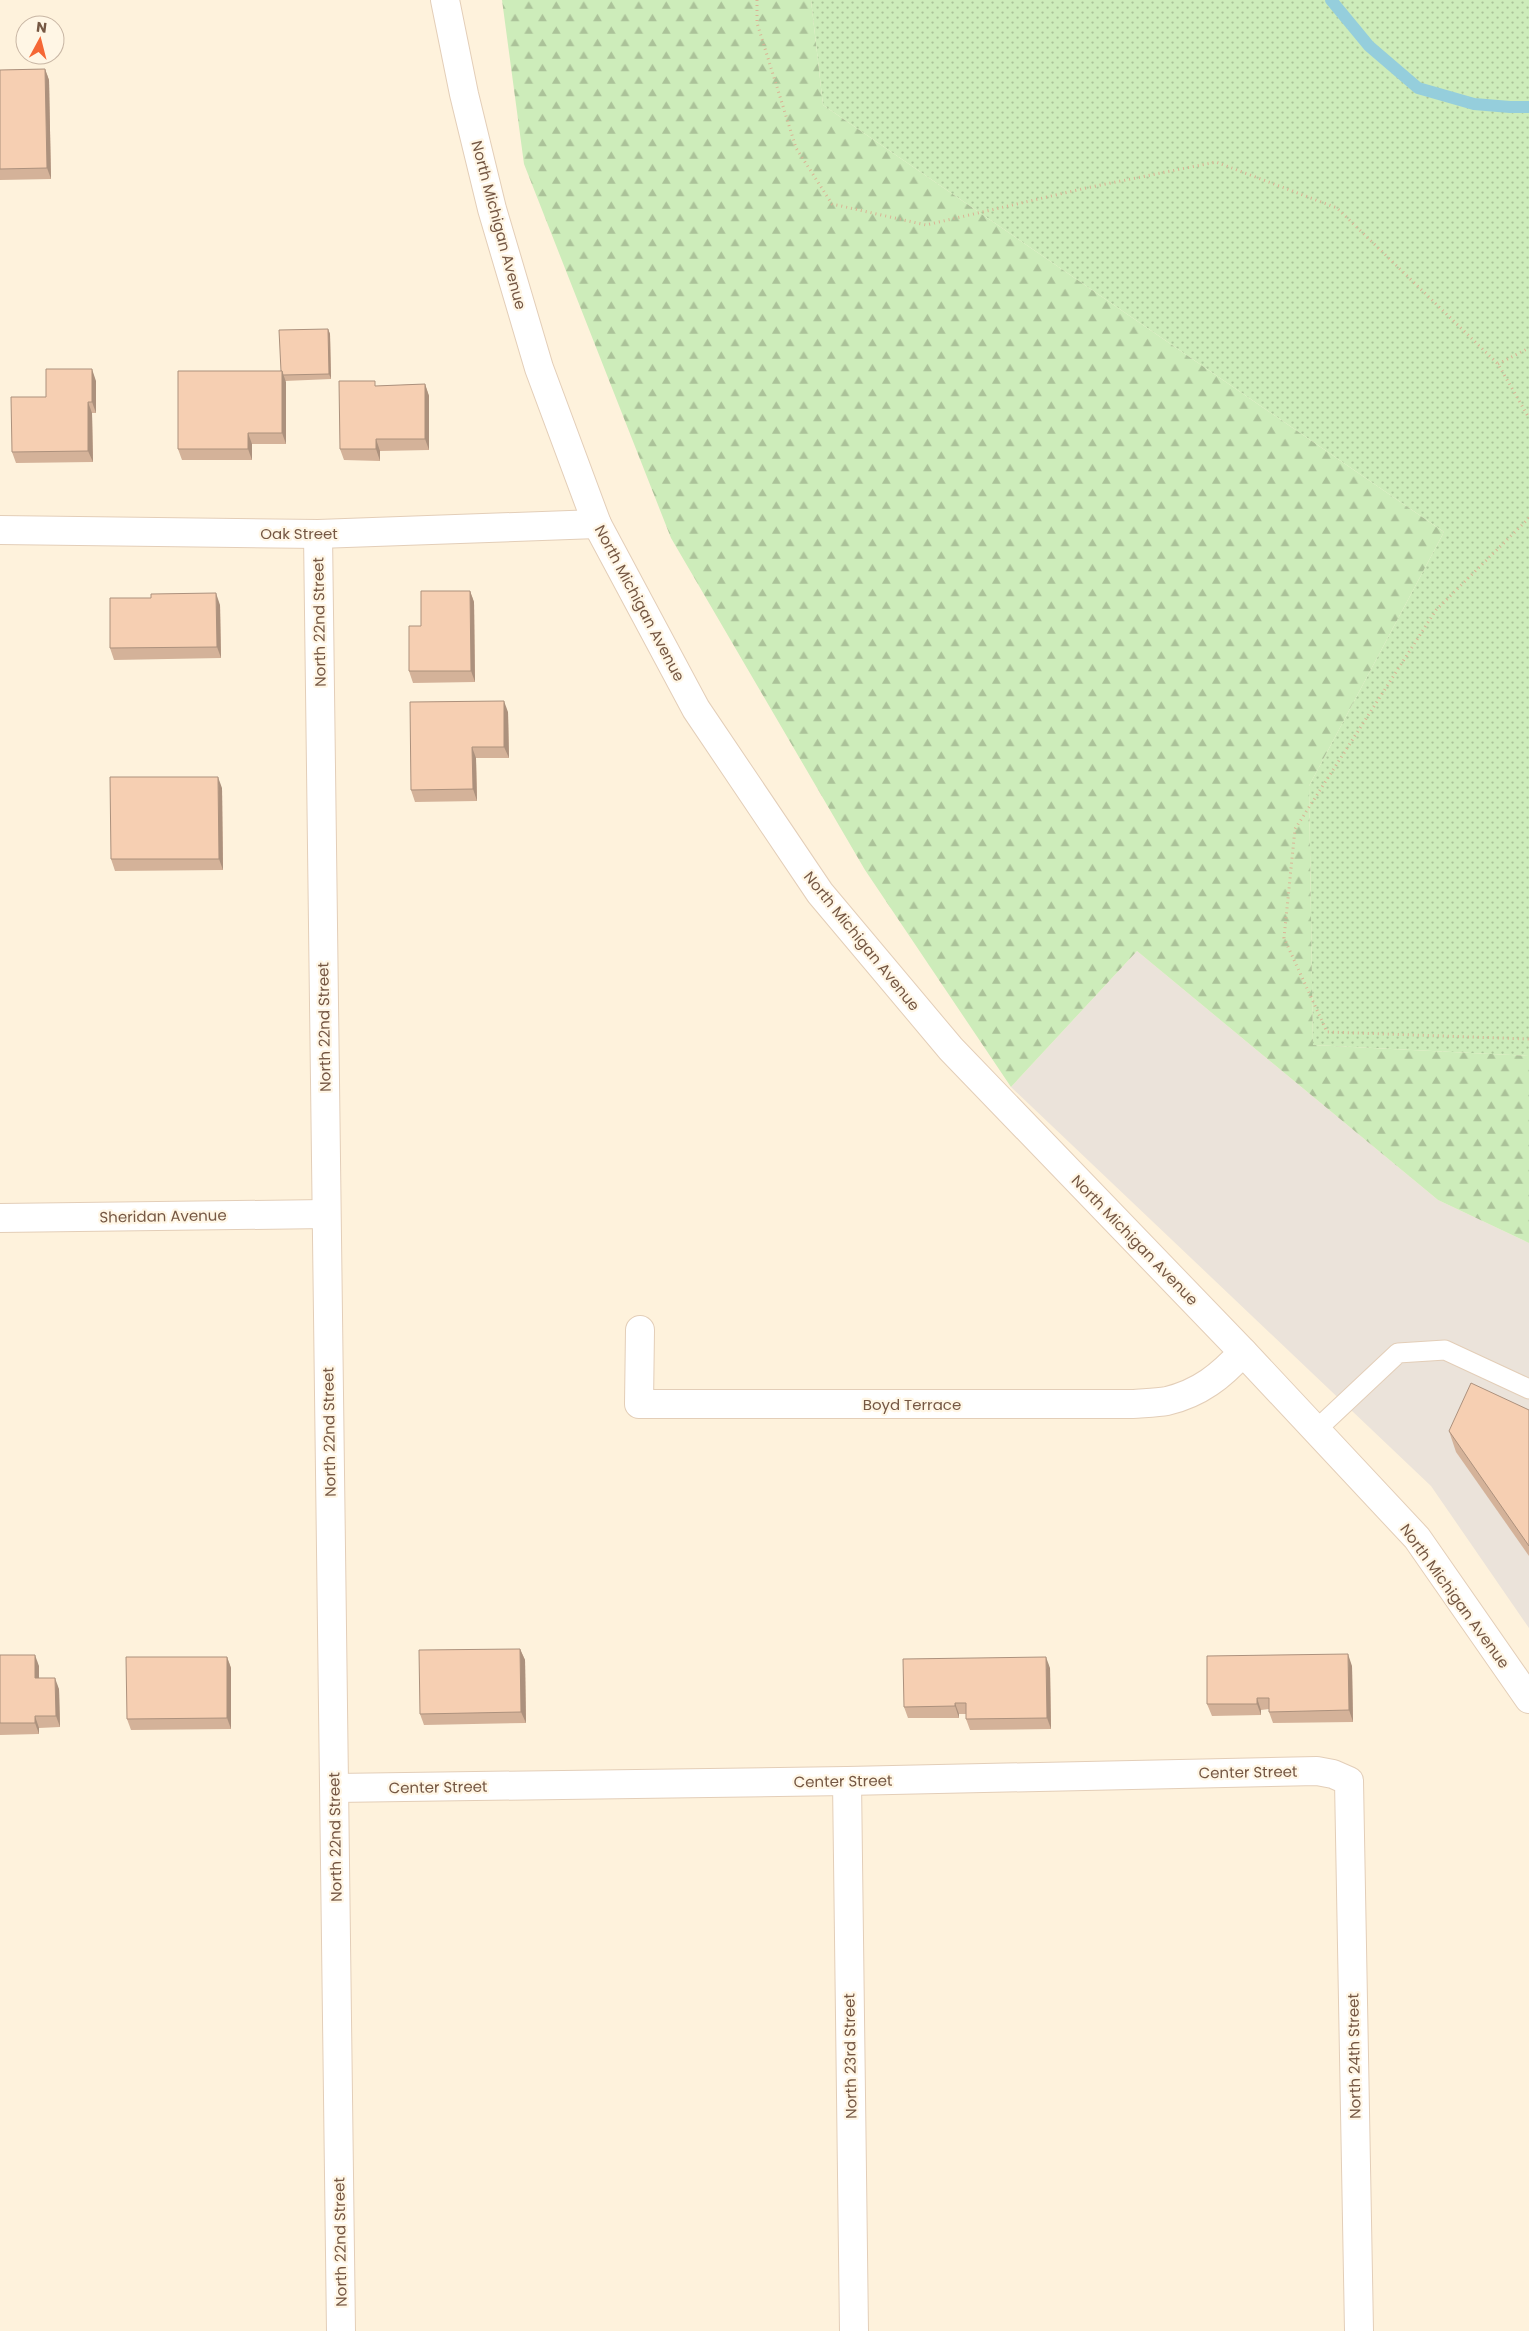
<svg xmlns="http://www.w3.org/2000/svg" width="1529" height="2331" font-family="Poppins,sans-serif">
<defs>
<pattern id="grass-dots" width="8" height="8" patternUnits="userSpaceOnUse" patternTransform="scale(1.25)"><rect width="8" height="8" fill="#cdecba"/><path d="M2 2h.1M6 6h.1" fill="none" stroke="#abc299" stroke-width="1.8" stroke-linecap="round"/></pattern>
<pattern id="forest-firs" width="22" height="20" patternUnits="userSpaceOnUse" patternTransform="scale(1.25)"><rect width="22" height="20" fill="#cdecba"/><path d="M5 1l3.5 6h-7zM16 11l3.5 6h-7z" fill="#abc299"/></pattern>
</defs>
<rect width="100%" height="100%" fill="#fef2dc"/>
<!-- industrial -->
<polygon fill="#ebe3da" points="1137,951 1438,1200 1529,1243 1529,1628 1431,1486 1011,1087"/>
<!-- grass -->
<polygon fill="url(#grass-dots)" points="811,0 1529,0 1529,1056 1313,1045 1309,786 1444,532 823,105"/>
<!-- forest -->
<polygon fill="url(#forest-firs)" points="502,0 811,0 823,105 1444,532 1309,786 1313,1045 1529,1056 1529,1243 1438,1200 1137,951 1011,1087 865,870 671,538 524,164"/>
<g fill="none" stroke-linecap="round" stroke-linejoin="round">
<!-- stream -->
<polyline stroke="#95cedc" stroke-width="12" points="1331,0 1369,46 1418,88 1474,104 1510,107 1529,107"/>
<defs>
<polyline id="service" points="1316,1430 1398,1353 1445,1350 1529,1389"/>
<g id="minor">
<polyline points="0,530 318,534 597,524"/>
<polyline points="318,534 341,2331"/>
<polyline points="0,1218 326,1214"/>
<path d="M640 1330 639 1404H1132C1143 1403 1156 1403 1167 1401 1200 1393 1221 1376 1243 1352"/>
<polyline points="847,1781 854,2331"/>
<polyline points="335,1788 847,1781 1317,1771 1333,1774 1349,1781 1359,2331"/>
</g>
<polyline id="tertiary" points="445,0 464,94 492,209 539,368 597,524 696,709 820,893 951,1049 1243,1352 1417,1538 1529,1699"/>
</defs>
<!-- service casing -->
<use href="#service" stroke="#e3ceb8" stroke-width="21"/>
<!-- minor casing -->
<use href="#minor" stroke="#e3ceb8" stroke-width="30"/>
<!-- tertiary casing -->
<use href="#tertiary" stroke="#e3ceb8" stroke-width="30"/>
<!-- path -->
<g stroke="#dab395" stroke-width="3" stroke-dasharray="1 4" stroke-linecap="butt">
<polyline points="757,0 757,23 796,148 832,204 926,225 1086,188 1216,162 1337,208 1498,364 1529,418"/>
<polyline points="1498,364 1529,348"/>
<polyline points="1529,518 1436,610 1295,829 1284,938 1327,1032 1529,1039"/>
</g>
<!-- service -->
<use href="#service" stroke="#fff" stroke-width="19"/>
<!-- minor -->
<use href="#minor" stroke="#fff" stroke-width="28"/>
<!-- tertiary -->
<use href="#tertiary" stroke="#fff" stroke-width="28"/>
</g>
<!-- wall -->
<g fill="#d4b299">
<polygon points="45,69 49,80 51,179 0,180 0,70"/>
<polygon points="328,329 330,334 331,379 285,381 286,444 252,444 252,460 182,460 178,449 281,371"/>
<polygon points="96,381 96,413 92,413 93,462 16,463 12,452"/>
<polygon points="425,384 429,396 429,450 380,451 380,461 344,460 340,449 377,386"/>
<polygon points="470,591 474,602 475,682 413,683 409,671 421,626"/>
<polygon points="220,605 221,658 114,660 110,648"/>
<polygon points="508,712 509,758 476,758 477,801 415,802 411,790"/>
<polygon points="222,788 223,870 115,871 111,859"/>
<polygon points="1529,1410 1529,1556 1456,1452 1449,1431"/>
<polygon points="520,1649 525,1660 526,1723 424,1725 420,1714"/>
<polygon points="0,1655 39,1666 39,1678 59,1689 60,1727 39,1728 39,1734 0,1735"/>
<polygon points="227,1657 231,1668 231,1729 131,1730 127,1719"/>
<polygon points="1352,1666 1353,1722 1273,1723 1269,1712 1269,1709 1261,1710 1261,1715 1212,1716 1207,1704"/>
<polygon points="1050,1668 1051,1729 970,1730 966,1719 966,1714 959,1714 959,1718 908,1718 904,1707"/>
</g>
<!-- shaded-wall -->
<g fill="#ac917d">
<polygon points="45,69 49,80 51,179 47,168"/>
<polygon points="328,329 330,334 331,379 329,374"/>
<polygon points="92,369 96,381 96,413 92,402"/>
<polygon points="282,371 286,382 286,444 282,433"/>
<polygon points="425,384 429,396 429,450 425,439"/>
<polygon points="88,402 92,413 93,462 88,451"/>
<polygon points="248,433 252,444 252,460 248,449"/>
<polygon points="376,439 380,451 380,461 376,449"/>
<polygon points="470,591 474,602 475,682 471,671"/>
<polygon points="216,593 220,605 221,658 217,647"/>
<polygon points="504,701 508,712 509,758 504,747"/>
<polygon points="472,747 476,758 477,801 473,789"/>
<polygon points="218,777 222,788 223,870 219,859"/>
<polygon points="520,1649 525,1660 526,1723 521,1712"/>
<polygon points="1348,1654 1352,1666 1353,1722 1349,1710"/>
<polygon points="35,1655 39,1666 39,1690 35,1678"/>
<polygon points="227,1657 231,1668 231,1729 227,1718"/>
<polygon points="1046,1657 1050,1668 1051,1729 1047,1718"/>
<polygon points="55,1678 59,1689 60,1727 56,1716"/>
<polygon points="1257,1698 1261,1710 1261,1715 1257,1704"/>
<polygon points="955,1703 959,1714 959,1718 955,1706"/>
<polygon points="35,1716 39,1728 39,1734 35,1723"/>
</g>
<!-- building -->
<g fill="#f6cfb2" stroke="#ac917d">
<polygon points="45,69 47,168 0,169 0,70"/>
<polygon points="328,329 329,374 283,375 282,371 281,371 279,330"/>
<polygon points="46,369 92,369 92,402 88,402 88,451 12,452 11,397 46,397"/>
<polygon points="178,371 282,371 282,433 248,433 248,449 178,449"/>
<polygon points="339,381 375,381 375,386 425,384 425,439 376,439 376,449 340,449"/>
<polygon points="421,591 470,591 471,671 409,671 409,626 421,626"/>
<polygon points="216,593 217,647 110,648 110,598 151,598 151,594"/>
<polygon points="504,701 504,747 472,747 473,789 411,790 410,702"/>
<polygon points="110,777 218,777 219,859 111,859"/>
<polygon points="1471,1383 1529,1410 1529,1546 1449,1431"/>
<polygon points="520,1649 521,1712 420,1714 419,1650"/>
<polygon points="1348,1654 1349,1710 1269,1712 1269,1698 1257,1698 1257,1704 1207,1704 1207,1656"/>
<polygon points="0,1655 35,1655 35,1678 55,1678 56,1716 35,1716 35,1723 0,1723"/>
<polygon points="126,1657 227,1657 227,1718 127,1719"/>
<polygon points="1046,1657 1047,1718 966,1719 966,1703 955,1703 955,1706 904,1707 903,1659"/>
</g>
<g text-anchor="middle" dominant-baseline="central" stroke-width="4.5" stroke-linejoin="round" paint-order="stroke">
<!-- street labels -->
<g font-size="15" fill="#755743" stroke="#fff6e5">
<text transform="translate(499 225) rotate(75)">North Michigan Avenue</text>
<text x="299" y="533">Oak Street</text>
<text transform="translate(640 603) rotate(62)">North Michigan Avenue</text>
<text transform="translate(319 622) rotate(-91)">North 22nd Street</text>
<text transform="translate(862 941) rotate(51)">North Michigan Avenue</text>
<text transform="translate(324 1027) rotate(-91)">North 22nd Street</text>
<text transform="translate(163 1216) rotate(-1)">Sheridan Avenue</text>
<text transform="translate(1135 1240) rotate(46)">North Michigan Avenue</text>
<text x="912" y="1404">Boyd Terrace</text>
<text transform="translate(329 1432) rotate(-91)">North 22nd Street</text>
<text transform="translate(1455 1596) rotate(54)">North Michigan Avenue</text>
<text transform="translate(1248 1772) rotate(-1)">Center Street</text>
<text transform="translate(843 1781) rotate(-1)">Center Street</text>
<text transform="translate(438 1787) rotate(-1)">Center Street</text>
<text transform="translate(335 1837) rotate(-91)">North 22nd Street</text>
<text transform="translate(850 2056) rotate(-91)">North 23rd Street</text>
<text transform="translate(1354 2056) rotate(-91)">North 24th Street</text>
<text transform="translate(340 2242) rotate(-91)">North 22nd Street</text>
</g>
</g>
<!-- north arrow -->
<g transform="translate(40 40) rotate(7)"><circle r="24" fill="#fff6e5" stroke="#c8b6a4"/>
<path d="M0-4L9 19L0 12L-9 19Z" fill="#f56735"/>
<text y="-8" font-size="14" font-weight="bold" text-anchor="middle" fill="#755743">N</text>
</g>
</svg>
